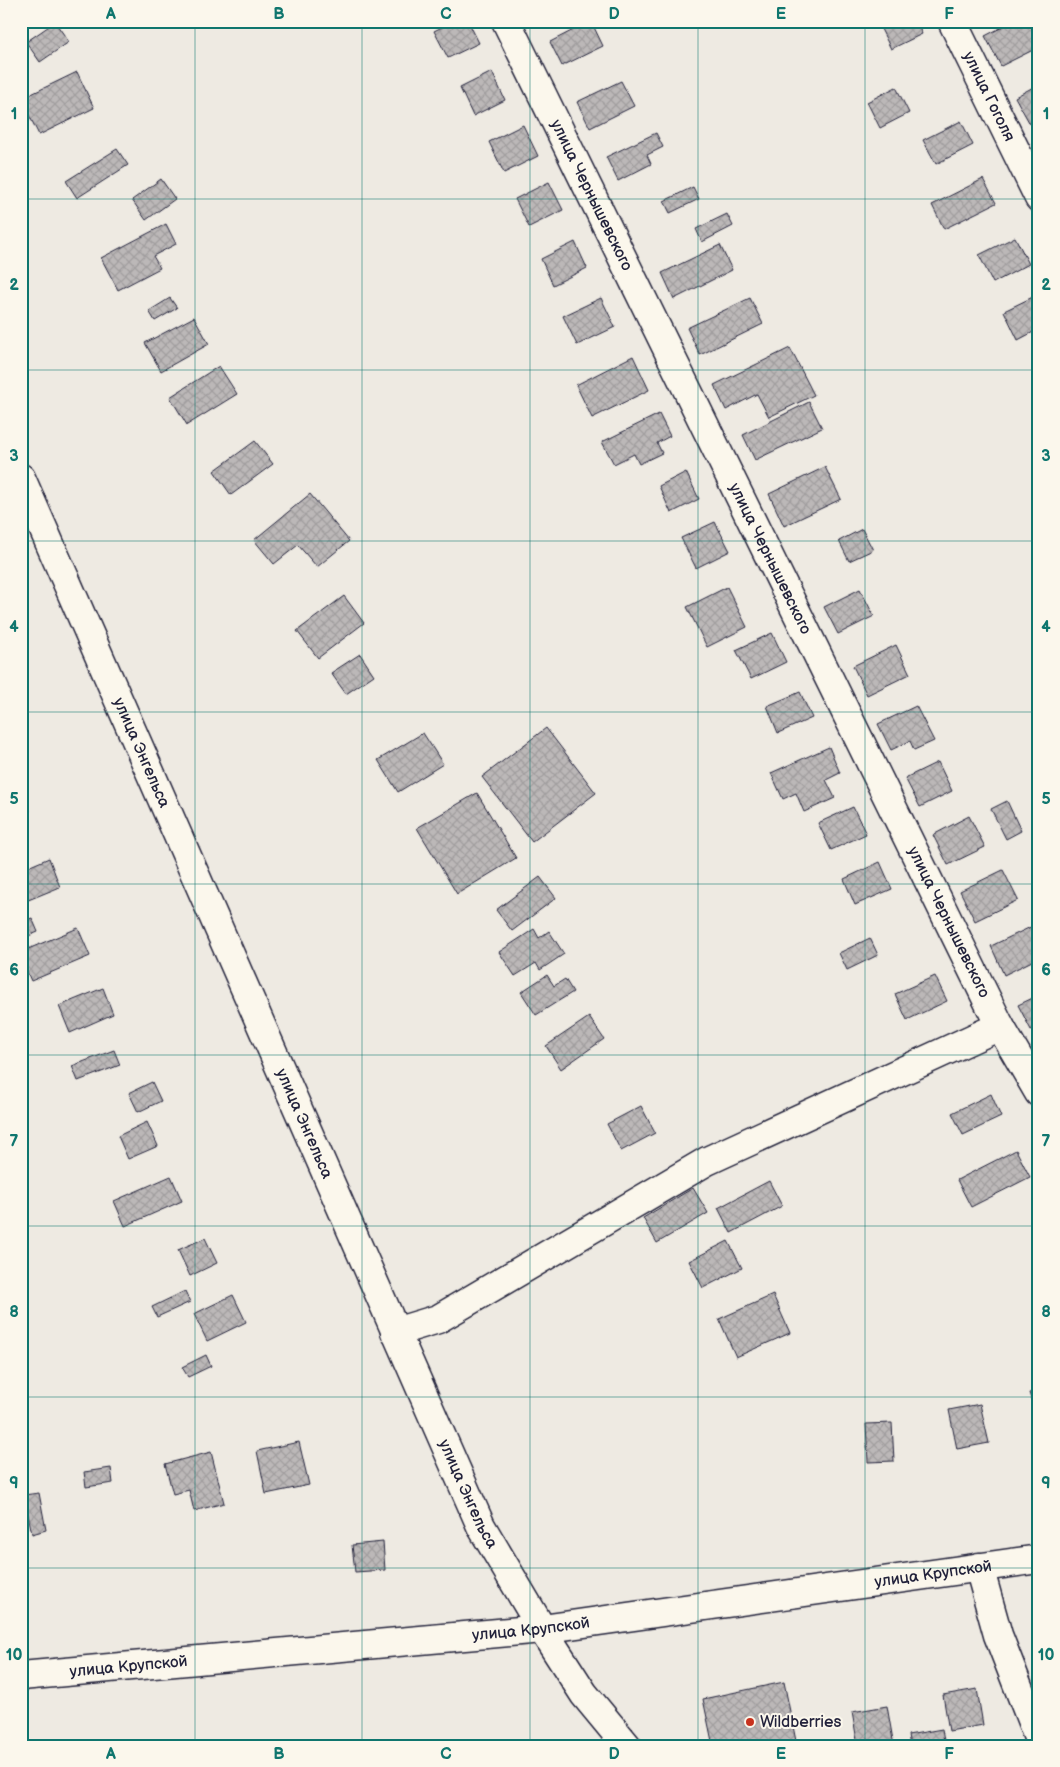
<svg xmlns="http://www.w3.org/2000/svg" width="1060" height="1767" font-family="'Balsamiq Sans',sans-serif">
<defs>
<pattern id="building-cross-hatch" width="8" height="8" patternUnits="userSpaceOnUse" patternTransform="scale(1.25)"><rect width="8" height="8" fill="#bcb8b8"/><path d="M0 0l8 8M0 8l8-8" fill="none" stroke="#a19e9f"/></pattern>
</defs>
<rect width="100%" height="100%" fill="#eeeae2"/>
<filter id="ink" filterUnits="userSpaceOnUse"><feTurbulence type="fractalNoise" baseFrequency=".02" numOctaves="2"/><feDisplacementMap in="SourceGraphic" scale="10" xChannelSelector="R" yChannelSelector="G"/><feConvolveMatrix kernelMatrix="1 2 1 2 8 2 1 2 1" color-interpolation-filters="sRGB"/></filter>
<g filter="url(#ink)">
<!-- building -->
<g fill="url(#building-cross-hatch)" stroke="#22223b">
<polygon points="454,21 468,21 479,43 448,58 434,31"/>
<polygon points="591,21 603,46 562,66 550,42"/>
<polygon points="877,21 916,21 922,34 891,49"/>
<polygon points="1014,21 1039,21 1039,47 1001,66 985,36"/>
<polygon points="55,22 69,42 40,62 26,42"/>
<polygon points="77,72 94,108 39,135 21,99"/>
<polygon points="492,72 505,100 473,116 460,88"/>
<polygon points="621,81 634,106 590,128 577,102"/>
<polygon points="1039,84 1039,119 1030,124 1015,97"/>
<polygon points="896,87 909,113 880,128 867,102"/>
<polygon points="961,121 973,145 936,164 923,140"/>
<polygon points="523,125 538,156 504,173 489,142"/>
<polygon points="656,133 663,147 647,155 651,164 618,181 606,157"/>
<polygon points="117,149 128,165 77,198 66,181"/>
<polygon points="161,179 175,199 146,220 132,200"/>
<polygon points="983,179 996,203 944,229 932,205"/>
<polygon points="549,182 563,210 529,227 515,199"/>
<polygon points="693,187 699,199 670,213 664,201"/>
<polygon points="727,214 733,226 702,242 696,229"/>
<polygon points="166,224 176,244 153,256 160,268 118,290 101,258"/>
<polygon points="1015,237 1029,264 993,283 979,255"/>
<polygon points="575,242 587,268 553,285 541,259"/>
<polygon points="720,245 732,270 674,299 662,273"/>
<polygon points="1039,294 1039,329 1018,340 1004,311"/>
<polygon points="170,298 177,308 155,321 149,311"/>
<polygon points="601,298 615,327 577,345 563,316"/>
<polygon points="750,298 763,324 700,355 687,328"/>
<polygon points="194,317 209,344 161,371 145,343"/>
<polygon points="790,348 814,395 769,417 757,394 726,410 714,385"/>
<polygon points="633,356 649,390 592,418 576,385"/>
<polygon points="219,366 237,394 187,425 170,397"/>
<polygon points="809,402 822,428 755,460 743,435"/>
<polygon points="659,414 670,436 657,443 662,453 639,464 634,454 614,464 602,442"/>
<polygon points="255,441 273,464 231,495 214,471"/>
<polygon points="825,467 841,499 784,526 769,494"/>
<polygon points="686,472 699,499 671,513 659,486"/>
<polygon points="310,494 349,541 317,567 298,545 274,564 254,540"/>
<polygon points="715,522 730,551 696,568 681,538"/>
<polygon points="862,529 873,550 849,561 839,541"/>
<polygon points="727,587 747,627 707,647 687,607"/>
<polygon points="860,589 874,616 838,634 824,607"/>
<polygon points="344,596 364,623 318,658 297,631"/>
<polygon points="772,633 786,662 751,679 736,650"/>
<polygon points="896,645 910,674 867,695 853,666"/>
<polygon points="360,654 374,675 346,694 331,673"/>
<polygon points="800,692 812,718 778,733 767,706"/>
<polygon points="916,706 934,741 914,750 910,741 891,750 878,724"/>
<polygon points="546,728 596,793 532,842 482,777"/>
<polygon points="423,733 443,764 398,792 378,760"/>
<polygon points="829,747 840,773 826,780 835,798 804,812 796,793 783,799 771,773"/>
<polygon points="938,762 952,791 920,807 905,778"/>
<polygon points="477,793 516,858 457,894 417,828"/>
<polygon points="23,797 30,811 21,815 21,798"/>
<polygon points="1007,801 1021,831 1006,839 991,809"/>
<polygon points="853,807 866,834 831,850 818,823"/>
<polygon points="969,816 985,847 948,865 933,835"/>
<polygon points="49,858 60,887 21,903 21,870"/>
<polygon points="880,862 892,889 855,905 844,879"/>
<polygon points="1003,870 1018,900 975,921 960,891"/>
<polygon points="540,877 556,898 512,931 496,910"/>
<polygon points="32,918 38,932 21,939 21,922"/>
<polygon points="1039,923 1039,944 1033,947 1038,958 1004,975 991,946"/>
<polygon points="78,928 90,956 31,981 21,958 21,952"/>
<polygon points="534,929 539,938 549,931 564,954 540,970 536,963 515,976 499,952"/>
<polygon points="870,938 878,955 847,970 839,953"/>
<polygon points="547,975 554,986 565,979 573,992 536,1015 521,992"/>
<polygon points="935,976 947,1001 907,1020 895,994"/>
<polygon points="103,988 113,1014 70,1033 59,1006"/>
<polygon points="1039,995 1039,1026 1031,1030 1018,1005"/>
<polygon points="589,1017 604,1039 561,1069 546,1046"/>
<polygon points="114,1050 120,1065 78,1081 72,1066"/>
<polygon points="152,1082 161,1101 138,1112 129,1093"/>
<polygon points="991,1094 1001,1117 963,1135 952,1113"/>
<polygon points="641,1106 655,1133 621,1151 607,1124"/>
<polygon points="147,1122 158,1146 128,1159 118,1136"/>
<polygon points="1016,1150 1030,1177 971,1207 957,1180"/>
<polygon points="171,1176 182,1201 125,1226 114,1201"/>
<polygon points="769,1181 782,1206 731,1233 718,1208"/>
<polygon points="693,1188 708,1213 657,1243 643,1218"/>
<polygon points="205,1238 217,1263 190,1276 178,1250"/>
<polygon points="728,1241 742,1268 703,1288 689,1261"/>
<polygon points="185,1291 190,1302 157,1317 152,1307"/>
<polygon points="233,1295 246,1322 207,1341 194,1314"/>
<polygon points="773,1295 790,1333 736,1357 719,1319"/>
<polygon points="206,1355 211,1366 188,1377 182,1367"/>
<polygon points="1039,1390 1039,1423 1029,1393"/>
<polygon points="980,1404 989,1443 957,1449 949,1410"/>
<polygon points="892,1423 894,1461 868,1462 866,1424"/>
<polygon points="299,1442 309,1485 266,1494 257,1451"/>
<polygon points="211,1452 224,1503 194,1511 189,1490 173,1494 165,1464"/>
<polygon points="111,1468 113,1483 86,1487 84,1472"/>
<polygon points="39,1493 46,1530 32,1534 24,1495"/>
<polygon points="383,1542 385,1570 355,1572 352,1545"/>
<polygon points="784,1682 797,1746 713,1746 703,1699"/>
<polygon points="977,1689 983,1725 949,1731 943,1695"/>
<polygon points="887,1706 894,1746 858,1746 852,1712"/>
<polygon points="942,1729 945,1746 910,1746 908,1735"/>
<polygon points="408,1743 408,1746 381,1746"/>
</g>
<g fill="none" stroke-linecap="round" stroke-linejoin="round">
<defs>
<g id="minor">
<path id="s1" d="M506 21 1000 1026 1039 1093"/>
<path id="s2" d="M952 21 1039 198"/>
<polyline points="395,1332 438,1319 707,1161 1000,1026"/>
<polyline points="979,1567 998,1635 1039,1740"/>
</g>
<g id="tertiary">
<path id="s3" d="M21 478 481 1526 542 1629 584 1694 627 1746"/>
<path id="s4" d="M21 1676 542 1629 1039 1559"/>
</g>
</defs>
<!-- minor casing -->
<use href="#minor" stroke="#22223b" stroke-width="31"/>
<!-- tertiary casing -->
<use href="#tertiary" stroke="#22223b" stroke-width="31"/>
<!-- minor -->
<use href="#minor" stroke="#fbf7ec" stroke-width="28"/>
<!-- tertiary -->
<use href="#tertiary" stroke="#fbf7ec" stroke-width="28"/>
</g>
</g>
<!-- grid -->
<path fill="none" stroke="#0f766e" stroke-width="1" stroke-opacity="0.55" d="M195 21V1746M362 21V1746M530 21V1746M698 21V1746M865 21V1746M21 199H1039M21 370H1039M21 541H1039M21 712H1039M21 884H1039M21 1055H1039M21 1226H1039M21 1397H1039M21 1568H1039"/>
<!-- markers -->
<circle fill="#c8321e" stroke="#fbf7ec" stroke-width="2" cx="750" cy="1722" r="5"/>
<g text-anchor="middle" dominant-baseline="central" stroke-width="4" stroke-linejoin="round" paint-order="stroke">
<!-- street labels -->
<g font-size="16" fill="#22223b" stroke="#fbf7ec">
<text stroke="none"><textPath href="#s2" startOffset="84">улица Гоголя</textPath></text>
<text stroke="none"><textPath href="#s1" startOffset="194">улица Чернышевского</textPath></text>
<text stroke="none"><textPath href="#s1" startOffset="599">улица Чернышевского</textPath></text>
<text stroke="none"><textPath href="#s3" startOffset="300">улица Энгельса</textPath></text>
<text stroke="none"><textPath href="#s1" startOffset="1004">улица Чернышевского</textPath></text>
<text stroke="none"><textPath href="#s3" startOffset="705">улица Энгельса</textPath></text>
<text stroke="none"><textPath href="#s3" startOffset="1110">улица Энгельса</textPath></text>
<text stroke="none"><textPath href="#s4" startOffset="918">улица Крупской</textPath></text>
<text stroke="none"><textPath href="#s4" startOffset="512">улица Крупской</textPath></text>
<text stroke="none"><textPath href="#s4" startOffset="108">улица Крупской</textPath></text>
</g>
<!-- poi labels -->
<g font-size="16" fill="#22223b" stroke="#fbf7ec" text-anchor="start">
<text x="760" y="1722">Wildberries</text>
</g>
</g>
<!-- margin -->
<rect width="1060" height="1767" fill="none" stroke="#fbf7ec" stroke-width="55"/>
<rect x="28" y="28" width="1004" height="1712" fill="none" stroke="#0f766e" stroke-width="2"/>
<g font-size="16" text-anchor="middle" font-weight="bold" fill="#0f766e">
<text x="111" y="19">A</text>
<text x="279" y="19">B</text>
<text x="446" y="19">C</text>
<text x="614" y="19">D</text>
<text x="781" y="19">E</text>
<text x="949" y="19">F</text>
<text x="14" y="119">1</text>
<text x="1046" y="119">1</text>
<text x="14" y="290">2</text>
<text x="1046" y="290">2</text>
<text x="14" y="461">3</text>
<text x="1046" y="461">3</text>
<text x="14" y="632">4</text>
<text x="1046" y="632">4</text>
<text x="14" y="804">5</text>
<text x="1046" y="804">5</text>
<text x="14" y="975">6</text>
<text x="1046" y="975">6</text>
<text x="14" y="1146">7</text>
<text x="1046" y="1146">7</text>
<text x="14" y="1317">8</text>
<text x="1046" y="1317">8</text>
<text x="14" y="1488">9</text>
<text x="1046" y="1488">9</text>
<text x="14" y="1660">10</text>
<text x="1046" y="1660">10</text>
<text x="111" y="1759">A</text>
<text x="279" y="1759">B</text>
<text x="446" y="1759">C</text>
<text x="614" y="1759">D</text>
<text x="781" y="1759">E</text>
<text x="949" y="1759">F</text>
</g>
</svg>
